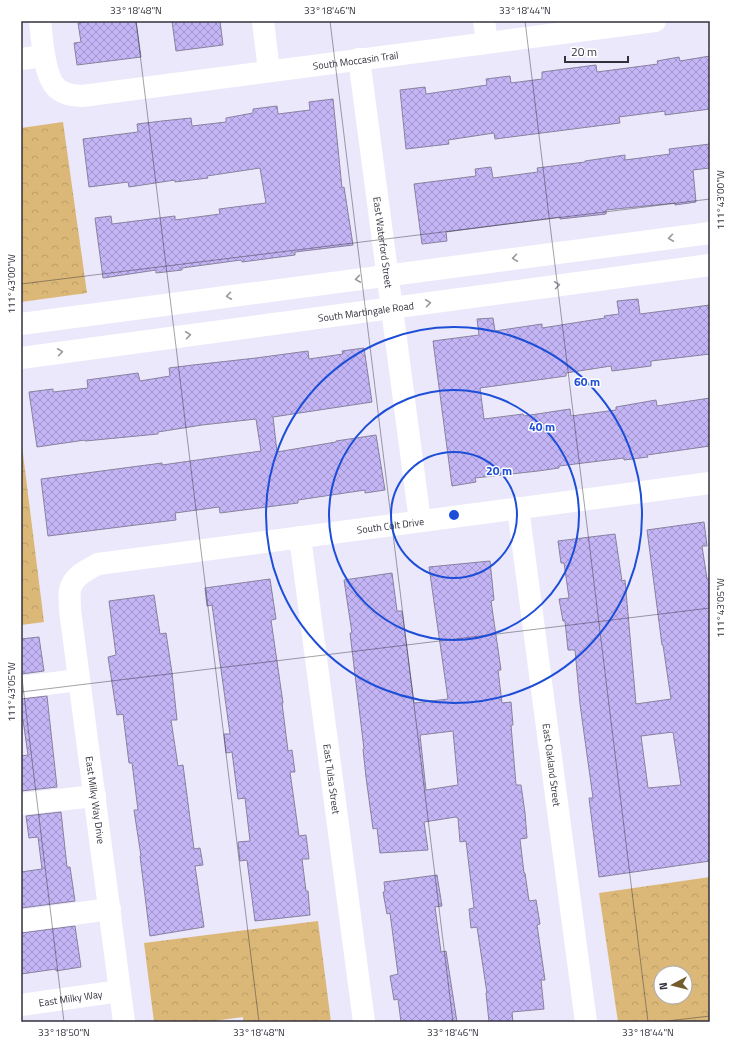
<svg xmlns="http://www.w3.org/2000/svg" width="731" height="1043" font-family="'Titillium Web',sans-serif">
<defs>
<pattern id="park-crowns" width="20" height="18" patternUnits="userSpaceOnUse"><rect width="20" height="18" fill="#dbb877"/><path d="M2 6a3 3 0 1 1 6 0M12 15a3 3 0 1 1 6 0" fill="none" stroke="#bc9e68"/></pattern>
<pattern id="building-cross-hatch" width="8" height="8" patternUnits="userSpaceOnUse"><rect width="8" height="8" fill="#c4b5f6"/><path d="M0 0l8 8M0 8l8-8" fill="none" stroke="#a094c8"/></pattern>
</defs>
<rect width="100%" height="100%" fill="#ebe8fb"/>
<!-- park -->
<g fill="url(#park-crowns)" fill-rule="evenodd">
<polygon points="63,122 87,293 21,302 21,128"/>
<polygon points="21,438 44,622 21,625"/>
<path d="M710 877V1022H618L599 893ZM661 973H685V997H661Z"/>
<polygon points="318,921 331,1022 243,1022 243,1017 206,1022 154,1022 144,943"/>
</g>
<!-- building -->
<g fill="url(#building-cross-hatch)" stroke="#88829f" fill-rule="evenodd">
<polygon points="94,21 136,21 141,57 77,65 74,43 81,42 78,23"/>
<polygon points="172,21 220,21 223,45 176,51"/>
<polygon points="710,56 710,109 665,115 665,111 619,117 620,123 495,139 494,133 448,140 449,144 406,149 400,90 425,87 426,94 487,85 486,79 510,76 511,83 542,79 542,72 596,65 597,72 658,64 657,61 679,57 680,61"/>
<polygon points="333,99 342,188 344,187 353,245 295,252 295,255 242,262 241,260 182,268 182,270 156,273 156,270 103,278 95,218 111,216 112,224 175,216 175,220 220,214 219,209 266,203 260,168 207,176 208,178 175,182 175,180 129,187 128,182 89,187 83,139 138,132 137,124 162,121 191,118 192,126 226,122 226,118 253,113 253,109 277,106 278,114 310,110 309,102"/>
<polygon points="710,144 710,168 693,170 696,202 675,205 675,203 606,210 606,214 560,219 560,217 446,232 447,241 422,244 414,184 476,176 475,169 491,167 493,178 538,172 537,168 585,162 585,161 625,155 625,160 670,154 669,149"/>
<polygon points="638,299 640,314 710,305 710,354 651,361 651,366 612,371 611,366 566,373 566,376 480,388 484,419 523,414 524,416 570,409 571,416 616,410 616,407 656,400 657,406 710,398 710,446 647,455 648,457 624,460 624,458 559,466 559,468 538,471 475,478 476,482 452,486 433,341 479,335 477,319 493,318 495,331 542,324 542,328 605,318 604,316 619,314 617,301"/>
<polygon points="364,348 372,402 273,417 277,452 336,442 336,441 376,435 385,490 365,493 365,490 298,500 298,503 220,513 219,507 175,513 176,520 48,536 41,479 162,463 162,465 261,451 256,419 202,425 158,432 158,434 85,441 85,440 37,447 29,392 53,389 53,392 88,388 87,380 138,373 140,381 170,376 169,368 193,365 256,358 308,351 309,359 343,354 342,351"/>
<path d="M704 522 707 546H702L707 579 710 578V861L599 877 589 798H593L580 704 575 650H568L565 621H563L559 599 569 598 564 563H561L558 541 615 534 622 581 625 580 636 704 671 699 663 645H662L647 530ZM673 732 681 785 648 788 641 736Z"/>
<path d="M490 561 494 600 491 601 501 670H498L502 703 511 702 513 725H511L516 785H521L525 813 527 838 520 839 524 873H525L529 901 536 900 540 924 537 925 545 980H541L544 1009 512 1012 513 1022H489L486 993H487L477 927 471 928 469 909 474 908 466 841 460 842 458 818 456 817 424 822 428 850 380 853 377 828 373 829 366 777 363 749H364L350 633H352L344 580 392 573 397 611H402L414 703 448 699 429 567ZM453 731 458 785 426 790 420 735Z"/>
<polygon points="270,579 276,619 271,620 283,703 282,703 288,751 292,750 295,772 290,772 299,836 306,835 309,859 302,859 306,891 308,891 310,915 255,921 247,860 240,861 238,842 250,841 245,798 238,799 232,752 226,753 224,734 230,734 212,605 207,606 205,588"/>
<polygon points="154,595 160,634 166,633 172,673 177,720 171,720 178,766 183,765 194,849 200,848 203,865 195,866 204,927 150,936 140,856 141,856 134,810 138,810 132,763 129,763 123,714 117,715 108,657 116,655 109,601"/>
<polygon points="39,637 44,671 21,674 21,639"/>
<polygon points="47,696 57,787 21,791 21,756 28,755 23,720 21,721 21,699"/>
<polygon points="61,812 67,867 70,867 75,901 21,908 21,872 42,869 38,837 29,838 26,816"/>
<polygon points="437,875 442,906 435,907 441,952 446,951 457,1022 401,1022 398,999 394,1000 390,976 398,974 390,913 387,914 383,892 385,892 384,882"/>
<polygon points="75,926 81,967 56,971 56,969 21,974 21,933"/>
</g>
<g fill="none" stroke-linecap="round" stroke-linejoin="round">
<!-- minor -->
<g stroke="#fff" stroke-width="22">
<path id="s1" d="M40 21C42 38 44 79 58 89 65 95 73 95 82 96L655 21"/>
<polyline points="263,21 269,71"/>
<polyline points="484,21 487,42"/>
<polyline points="21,59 44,56"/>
<path id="s2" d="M359 59 420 521"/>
<polyline points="21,324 710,233"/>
<path id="s3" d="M21 358 710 265"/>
<path id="s4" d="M518 508 586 1022"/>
<path id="s5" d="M300 537 364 1022"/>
<polyline points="21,687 79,680"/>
<polyline points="21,804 95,796"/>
<polyline points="21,921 110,909"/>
<path id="s6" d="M21 1005 120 991"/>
<path id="s7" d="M124 1022 70 610C70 603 69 596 70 590 73 576 87 570 98 564L710 483"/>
</g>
</g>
<!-- one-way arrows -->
<defs><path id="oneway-chevron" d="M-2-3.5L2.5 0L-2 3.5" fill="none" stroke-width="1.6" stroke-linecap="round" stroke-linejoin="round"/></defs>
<g stroke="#99989e">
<use href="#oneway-chevron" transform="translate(671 238) rotate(172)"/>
<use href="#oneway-chevron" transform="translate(515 258) rotate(172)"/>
<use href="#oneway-chevron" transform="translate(358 279) rotate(172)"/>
<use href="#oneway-chevron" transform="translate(557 285) rotate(-8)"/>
<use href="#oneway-chevron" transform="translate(229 296) rotate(172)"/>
<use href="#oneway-chevron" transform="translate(428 303) rotate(-8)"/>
<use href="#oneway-chevron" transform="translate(188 335) rotate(-8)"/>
<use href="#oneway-chevron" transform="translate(60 352) rotate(-8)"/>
</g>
<!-- ticks -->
<path fill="none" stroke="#33303c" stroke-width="1" stroke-opacity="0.45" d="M136 21 259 1022M330 21 453 1022M525 21 648 1022M21 284 710 199M21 670 64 1022M21 692 710 608M659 1022 710 1016"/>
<!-- distance rings -->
<g fill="none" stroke="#1d4ed8" stroke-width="2">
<circle cx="454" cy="515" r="63"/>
<circle cx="454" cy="515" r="125"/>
<circle cx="454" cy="515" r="188"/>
</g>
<g text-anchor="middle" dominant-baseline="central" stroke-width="3" stroke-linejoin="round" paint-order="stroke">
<!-- street labels -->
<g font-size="10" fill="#33303c" stroke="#fff">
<text stroke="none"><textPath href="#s1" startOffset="373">South Moccasin Trail</textPath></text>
<text stroke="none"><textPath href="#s2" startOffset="185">East Waterford Street</textPath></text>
<text stroke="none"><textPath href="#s3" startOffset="348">South Martingale Road</textPath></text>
<text stroke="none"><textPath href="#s7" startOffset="770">South Colt Drive</textPath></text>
<text stroke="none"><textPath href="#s4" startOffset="259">East Oakland Street</textPath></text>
<text stroke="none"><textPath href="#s5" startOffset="244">East Tulsa Street</textPath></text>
<text transform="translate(95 800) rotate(82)">East Milky Way Drive</text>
<text stroke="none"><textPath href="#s6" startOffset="50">East Milky Way</textPath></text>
</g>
</g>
<circle cx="454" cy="515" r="6" fill="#1d4ed8" stroke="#fff" stroke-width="2"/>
<g font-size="12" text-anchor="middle" font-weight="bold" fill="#1d4ed8" stroke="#fff" stroke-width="3" stroke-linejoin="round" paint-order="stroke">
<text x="587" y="386">60 m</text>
<text x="542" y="431">40 m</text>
<text x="499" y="475">20 m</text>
</g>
<!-- border -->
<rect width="731" height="1043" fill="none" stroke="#ffffff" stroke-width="44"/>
<!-- north arrow -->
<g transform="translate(673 985) rotate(263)"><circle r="19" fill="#ffffff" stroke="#adacb1"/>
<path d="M0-3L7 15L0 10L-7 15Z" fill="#745b2c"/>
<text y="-6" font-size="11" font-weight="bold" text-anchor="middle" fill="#33303c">N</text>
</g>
<!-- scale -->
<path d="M565 56v6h63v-6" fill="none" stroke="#33303c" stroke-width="2"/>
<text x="571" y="56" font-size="12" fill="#33303c" stroke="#ffffff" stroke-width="3" paint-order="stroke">20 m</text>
<rect x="22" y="22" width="687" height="999" fill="none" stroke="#33303c" stroke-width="1.5"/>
<g font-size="10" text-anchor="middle" fill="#33303c">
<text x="136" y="14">33°18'48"N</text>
<text x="330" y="14">33°18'46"N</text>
<text x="525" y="14">33°18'44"N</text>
<text transform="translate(720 200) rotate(-90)" y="4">111°43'00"W</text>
<text transform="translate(11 284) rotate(-90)" y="4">111°43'00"W</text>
<text transform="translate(720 608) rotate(-90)" y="4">111°43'05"W</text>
<text transform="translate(11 692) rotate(-90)" y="4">111°43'05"W</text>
<text x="64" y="1036">33°18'50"N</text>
<text x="259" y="1036">33°18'48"N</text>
<text x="453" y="1036">33°18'46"N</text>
<text x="648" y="1036">33°18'44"N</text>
</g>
</svg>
